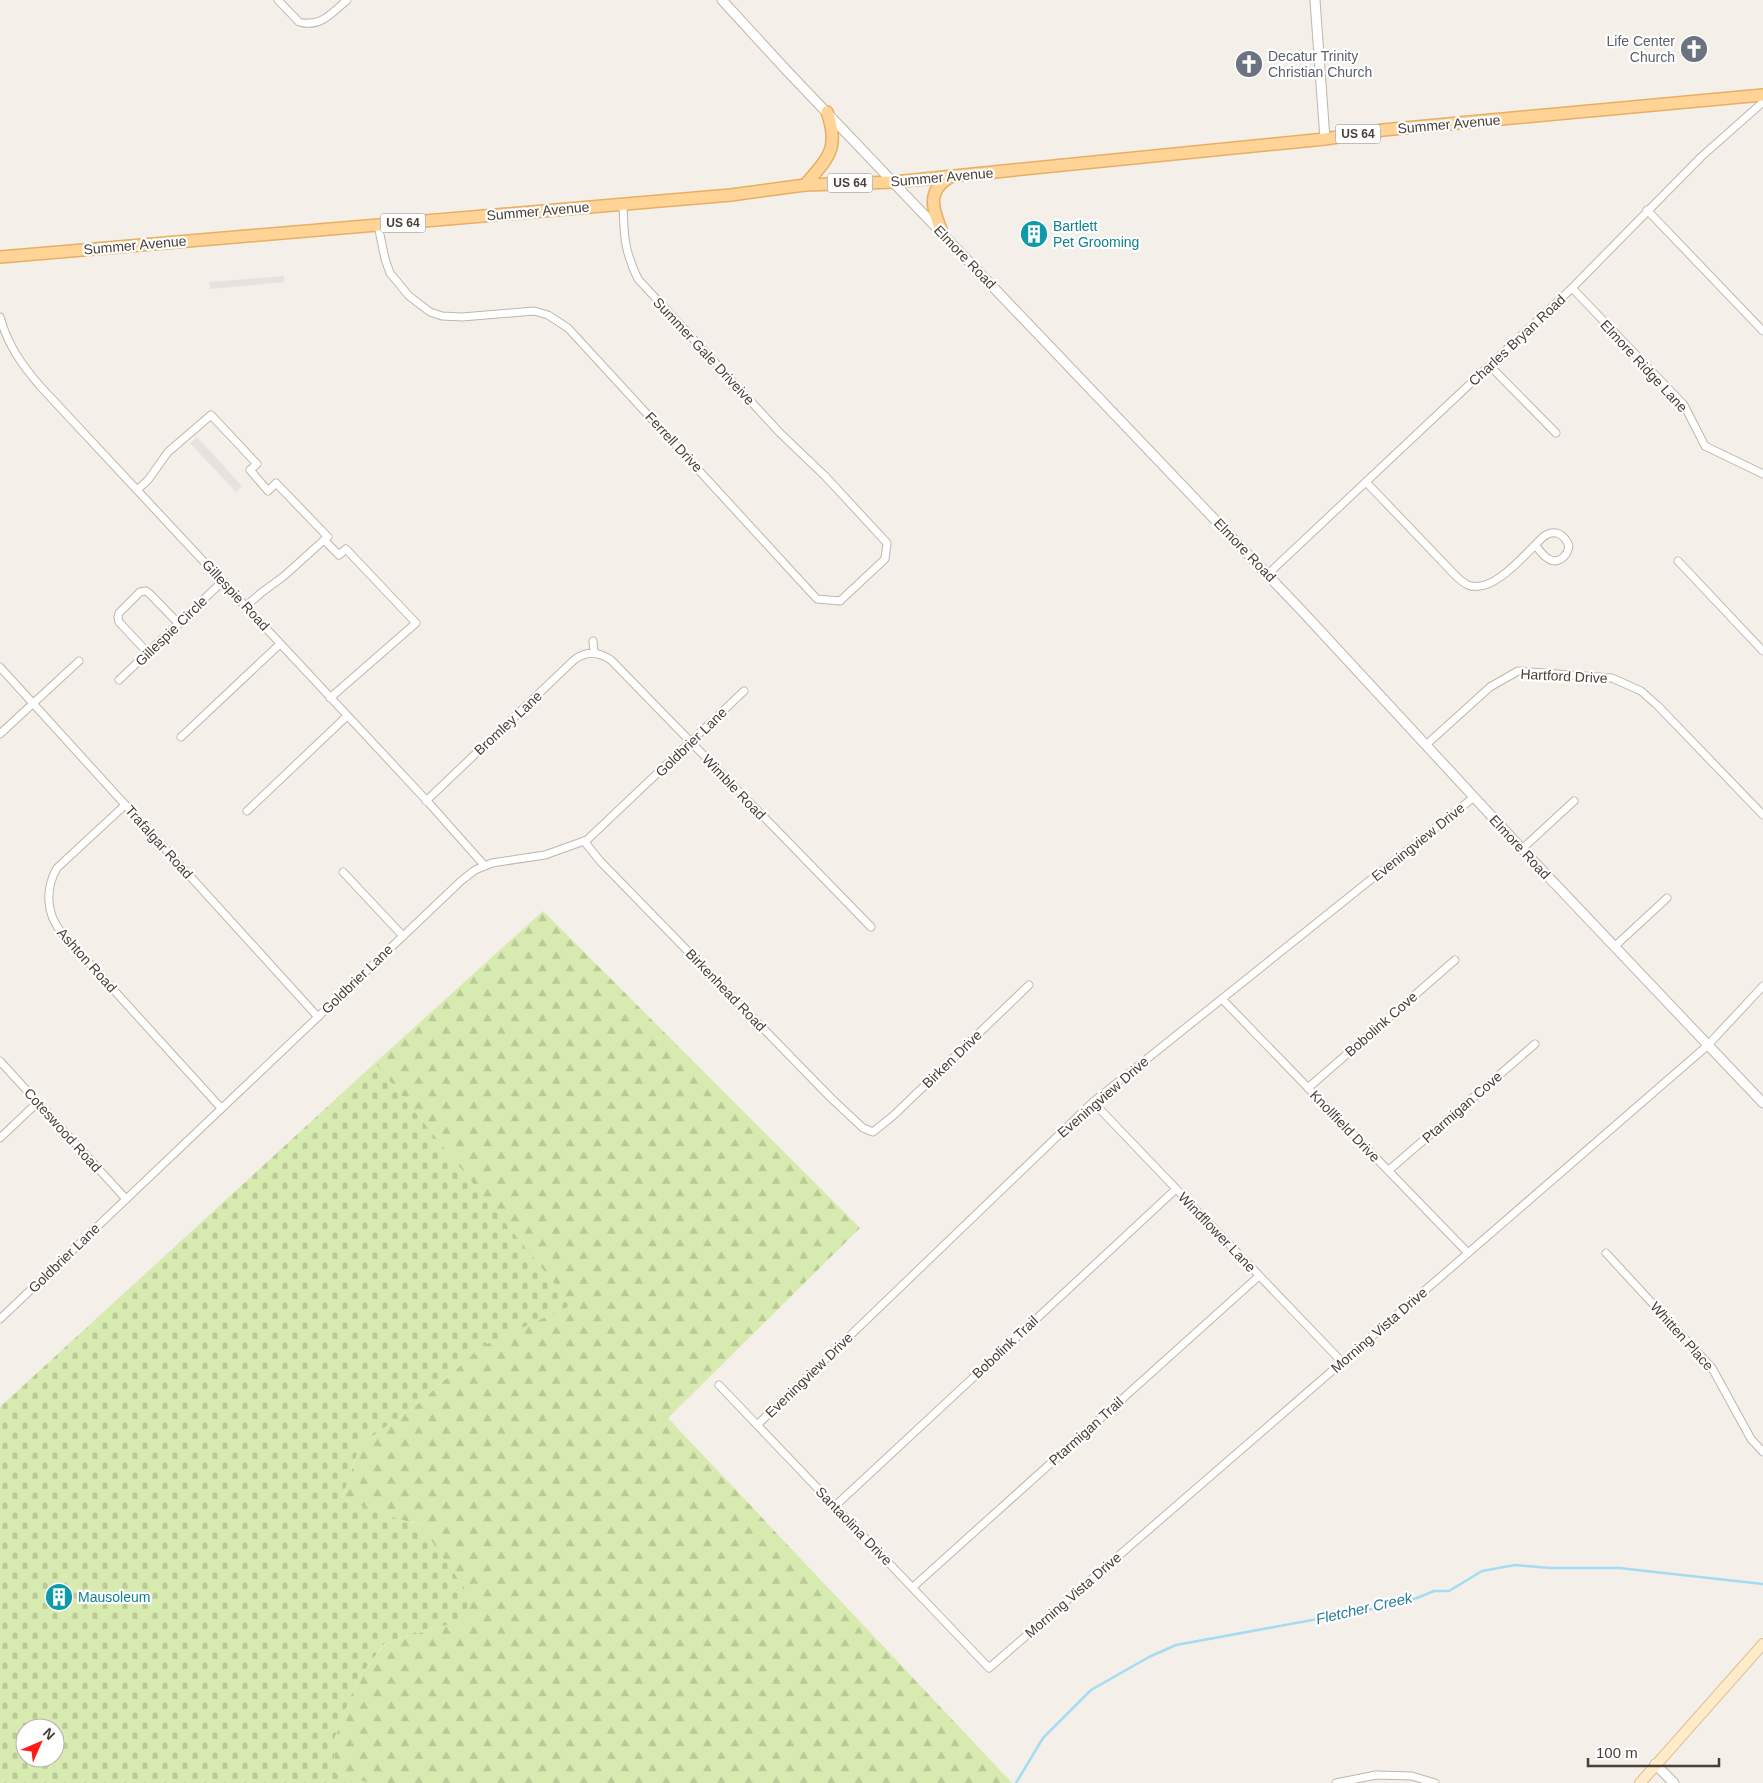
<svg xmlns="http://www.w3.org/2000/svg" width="1763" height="1783" font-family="Helvetica,sans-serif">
<defs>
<pattern id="forest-firs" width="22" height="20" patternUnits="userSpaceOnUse" patternTransform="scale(1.25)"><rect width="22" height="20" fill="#d7eaaf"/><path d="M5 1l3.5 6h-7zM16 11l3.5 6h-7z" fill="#baca97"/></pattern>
<pattern id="cemetery-stones" width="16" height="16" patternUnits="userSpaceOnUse" patternTransform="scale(1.25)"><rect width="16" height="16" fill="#d7eaaf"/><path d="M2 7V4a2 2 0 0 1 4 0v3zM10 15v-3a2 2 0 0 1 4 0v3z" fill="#baca97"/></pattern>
</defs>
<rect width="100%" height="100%" fill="#f4efe8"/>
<!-- forest -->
<polygon fill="url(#forest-firs)" points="543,911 860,1228 668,1418 1012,1783 370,1783 336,1774 333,1742 357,1680 386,1643 442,1626 467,1620 421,1524 401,1520 342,1499 360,1445 419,1403 482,1346 571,1305 375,1063"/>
<!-- cemetery -->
<path fill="url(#cemetery-stones)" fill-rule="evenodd" d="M375 1063 572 1305 482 1346 419 1403 360 1445 342 1498 401 1520 420 1524 467 1592V1620L442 1626 385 1643 357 1680 333 1742 336 1774 370 1783H0V1407ZM25 1728H55V1758H25Z"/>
<!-- parking -->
<g fill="#e5e2e0">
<polygon points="284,276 285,282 210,289 209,282"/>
<polygon points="197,437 242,486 236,492 190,443"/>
</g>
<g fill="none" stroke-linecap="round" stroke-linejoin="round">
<!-- stream -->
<polyline stroke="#a3dcf3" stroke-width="2.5" points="1016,1783 1043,1738 1091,1690 1149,1657 1176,1645 1383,1607 1417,1598 1434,1591 1449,1591 1482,1571 1515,1565 1550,1568 1619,1568 1763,1584"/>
<defs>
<g id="minor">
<path d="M278 0 299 22C320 28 332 13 347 0"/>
<polyline points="1647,210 1763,331"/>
<path d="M378 225 385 259 390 273 409 296 430 312 442 316 462 317 534 311 548 315 568 328 817 599 840 601 885 559 887 543 825 476 780 433 638 279C624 250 624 236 623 204"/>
<polyline points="1572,288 1684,405 1705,446 1763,474"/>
<path d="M0 317C7 344 22 365 40 386L428 802 484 865"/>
<polyline points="1490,366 1556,433"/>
<path d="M1366 482 1455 575C1459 579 1463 583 1468 585 1493 595 1526 553 1543 537 1554 529 1564 533 1569 546 1568 552 1566 556 1561 559 1550 566 1541 552 1535 545"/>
<polyline points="137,490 148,480 168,452 211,415 257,464 250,470 268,491 276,483 328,537 324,540 339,555 346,549 416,623 330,698"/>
<polyline points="1678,561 1763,651"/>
<polyline points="1268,574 1572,288 1701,157 1763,102"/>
<polyline points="246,606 261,593 284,576 324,540"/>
<polyline points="593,641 594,653"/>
<polyline points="148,653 119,622 118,617 119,613 140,592 146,591 150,594 179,624"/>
<polyline points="0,667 318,1017"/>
<polyline points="119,680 223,581"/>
<polyline points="0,734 79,661"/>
<polyline points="181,737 280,644"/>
<polyline points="1427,744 1490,687 1518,671 1612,678 1641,691 1658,706 1763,815"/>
<path d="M426 801 574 660C587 650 599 652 611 660L871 927"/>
<path d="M125 805 57 868C45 889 46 913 61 932L221 1108"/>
<polyline points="247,811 347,716"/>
<polyline points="584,841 600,861 831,1098 863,1128 873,1132 894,1115 1029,985"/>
<polyline points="1522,849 1574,801"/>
<polyline points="343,872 403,936"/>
<polyline points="1614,947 1667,898"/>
<polyline points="1222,999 1468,1253"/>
<polyline points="0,1061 126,1199"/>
<polyline points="1308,1088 1455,960"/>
<polyline points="1093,1102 1342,1362"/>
<polyline points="0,1138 38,1102"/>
<polyline points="1389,1170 1535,1044"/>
<polyline points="1606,1253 1712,1368 1751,1439 1763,1452"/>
<polyline points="0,1319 461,881 475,870 492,863 545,855 587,840 744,691"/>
<polyline points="719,1385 989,1668 1707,1046 1763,986"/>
<polyline points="757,1425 1093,1102 1474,797"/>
<polyline points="835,1506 1176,1189"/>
<polyline points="913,1587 1259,1276"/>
<polyline points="1336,1783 1376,1775 1412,1776 1435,1783"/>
</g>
<g id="tertiary">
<polyline points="722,0 789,73 1302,611 1522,849 1763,1103"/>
<polyline points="1315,0 1325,139"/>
<polyline points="1655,1764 1674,1783"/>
</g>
<polyline id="secondary" points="1640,1783 1763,1644"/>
<g id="primary">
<path d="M805 185C828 158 840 149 827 112"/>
<path d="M942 232C933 210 925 190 952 176"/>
<polyline points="0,257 731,195 805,185 894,182 1325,139 1383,130 1763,95"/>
</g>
</defs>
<!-- minor casing -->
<use href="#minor" stroke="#c0b6aa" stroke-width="9"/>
<!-- tertiary casing -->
<use href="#tertiary" stroke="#c0b6aa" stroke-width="11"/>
<!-- secondary casing -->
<use href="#secondary" stroke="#d9c098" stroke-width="12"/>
<!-- primary casing -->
<use href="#primary" stroke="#e7af63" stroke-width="14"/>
<!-- minor -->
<use href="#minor" stroke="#fff" stroke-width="7"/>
<!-- tertiary -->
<use href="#tertiary" stroke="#fff" stroke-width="9"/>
<!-- secondary -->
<use href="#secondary" stroke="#ffebc7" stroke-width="10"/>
<!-- primary -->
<use href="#primary" stroke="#ffd496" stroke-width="11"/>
</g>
<!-- icons -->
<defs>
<symbol id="church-disc" viewBox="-11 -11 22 22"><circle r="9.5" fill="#6b7280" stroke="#fff"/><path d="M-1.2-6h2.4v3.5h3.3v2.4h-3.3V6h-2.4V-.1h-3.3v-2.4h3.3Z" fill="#fff"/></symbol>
<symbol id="building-disc" viewBox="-11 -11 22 22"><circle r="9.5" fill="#0f9aa8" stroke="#fff"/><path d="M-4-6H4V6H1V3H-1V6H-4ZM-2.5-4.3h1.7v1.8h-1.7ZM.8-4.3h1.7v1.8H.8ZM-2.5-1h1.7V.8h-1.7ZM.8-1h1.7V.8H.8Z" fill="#fff"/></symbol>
</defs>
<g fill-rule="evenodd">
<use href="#church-disc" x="1678" y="33" width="32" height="32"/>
<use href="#church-disc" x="1233" y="48" width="32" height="32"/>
<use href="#building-disc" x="1018" y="218" width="32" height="32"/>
<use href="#building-disc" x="43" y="1581" width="32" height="32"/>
</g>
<g text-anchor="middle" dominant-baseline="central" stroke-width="4.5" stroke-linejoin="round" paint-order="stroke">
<!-- shield labels -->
<g fill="#fff" stroke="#7f7972" stroke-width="1">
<rect x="1335.5" y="124.5" width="45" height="19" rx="4"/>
<rect x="827.5" y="173.5" width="45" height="19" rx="4"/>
<rect x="380.5" y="213.5" width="45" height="19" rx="4"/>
</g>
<g font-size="12" font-weight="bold" fill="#483f36">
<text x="1358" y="134">US 64</text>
<text x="850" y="183">US 64</text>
<text x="403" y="223">US 64</text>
</g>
<!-- worship labels -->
<g font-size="14" fill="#5b616d" stroke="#fff" text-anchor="end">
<text x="1675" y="41">Life Center<tspan x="1675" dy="16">Church</tspan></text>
<text x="1268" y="56" text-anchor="start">Decatur Trinity<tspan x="1268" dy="16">Christian Church</tspan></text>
</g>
<!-- street labels -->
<g font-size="14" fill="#483f36" stroke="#fff">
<text transform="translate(1449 124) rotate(-5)">Summer Avenue</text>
<text transform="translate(942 177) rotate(-5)">Summer Avenue</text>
<text transform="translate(538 211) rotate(-5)">Summer Avenue</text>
<text transform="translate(135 245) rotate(-5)">Summer Avenue</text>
<text transform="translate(965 257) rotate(46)">Elmore Road</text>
<text transform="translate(1517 340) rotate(-43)">Charles Bryan Road</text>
<text transform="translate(704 351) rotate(47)">Summer Gale Driveive</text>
<text transform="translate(1644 366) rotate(47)">Elmore Ridge Lane</text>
<text transform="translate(674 442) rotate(47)">Ferrell Drive</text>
<text transform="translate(1245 550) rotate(46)">Elmore Road</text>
<text transform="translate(236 595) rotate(47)">Gillespie Road</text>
<text transform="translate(171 631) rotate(-44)">Gillespie Circle</text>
<text transform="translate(1564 676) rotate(3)">Hartford Drive</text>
<text transform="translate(508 723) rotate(-43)">Bromley Lane</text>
<text transform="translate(691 742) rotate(-44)">Goldbrier Lane</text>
<text transform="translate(734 787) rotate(46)">Wimble Road</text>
<text transform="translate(159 842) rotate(48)">Trafalgar Road</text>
<text transform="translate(1418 842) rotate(-39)">Eveningview Drive</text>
<text transform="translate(1520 847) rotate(47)">Elmore Road</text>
<text transform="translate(87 960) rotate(48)">Ashton Road</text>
<text transform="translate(357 979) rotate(-44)">Goldbrier Lane</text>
<text transform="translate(726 990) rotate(46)">Birkenhead Road</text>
<text transform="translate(1381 1024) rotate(-41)">Bobolink Cove</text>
<text transform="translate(952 1059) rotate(-44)">Birken Drive</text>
<text transform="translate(1103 1097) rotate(-41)">Eveningview Drive</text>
<text transform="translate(1462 1107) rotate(-41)">Ptarmigan Cove</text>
<text transform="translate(1345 1126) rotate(46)">Knollfield Drive</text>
<text transform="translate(63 1130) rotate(48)">Coteswood Road</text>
<text transform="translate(1217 1232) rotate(46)">Windflower Lane</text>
<text transform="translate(64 1258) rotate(-44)">Goldbrier Lane</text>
<text transform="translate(1379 1330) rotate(-41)">Morning Vista Drive</text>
<text transform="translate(1682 1336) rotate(48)">Whitten Place</text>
<text transform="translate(1005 1347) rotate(-43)">Bobolink Trail</text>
<text transform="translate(809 1375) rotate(-44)">Eveningview Drive</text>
<text transform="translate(1086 1431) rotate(-42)">Ptarmigan Trail</text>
<text transform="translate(854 1526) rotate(46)">Santaolina Drive</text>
<text transform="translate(1073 1595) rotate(-41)">Morning Vista Drive</text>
</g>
<!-- culture labels -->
<g font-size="14" fill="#0d838f" stroke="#fff" text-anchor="start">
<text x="1053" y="226">Bartlett<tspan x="1053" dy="16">Pet Grooming</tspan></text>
<text x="78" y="1597">Mausoleum</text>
</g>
<!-- water labels -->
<g font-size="15" font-style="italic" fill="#277b9f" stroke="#fff">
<text transform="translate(1364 1608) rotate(-13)">Fletcher Creek</text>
</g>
</g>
<!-- north arrow -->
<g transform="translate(40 1743) rotate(45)"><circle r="24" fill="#ffffff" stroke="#b6b2af"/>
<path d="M0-4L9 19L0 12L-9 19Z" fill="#ff1a14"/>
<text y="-8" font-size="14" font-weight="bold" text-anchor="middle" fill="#483f36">N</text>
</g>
<!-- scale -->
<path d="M1588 1758v8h131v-8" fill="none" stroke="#483f36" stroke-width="2.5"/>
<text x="1596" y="1758" font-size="15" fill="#483f36" stroke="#ffffff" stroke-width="4" paint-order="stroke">100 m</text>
</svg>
